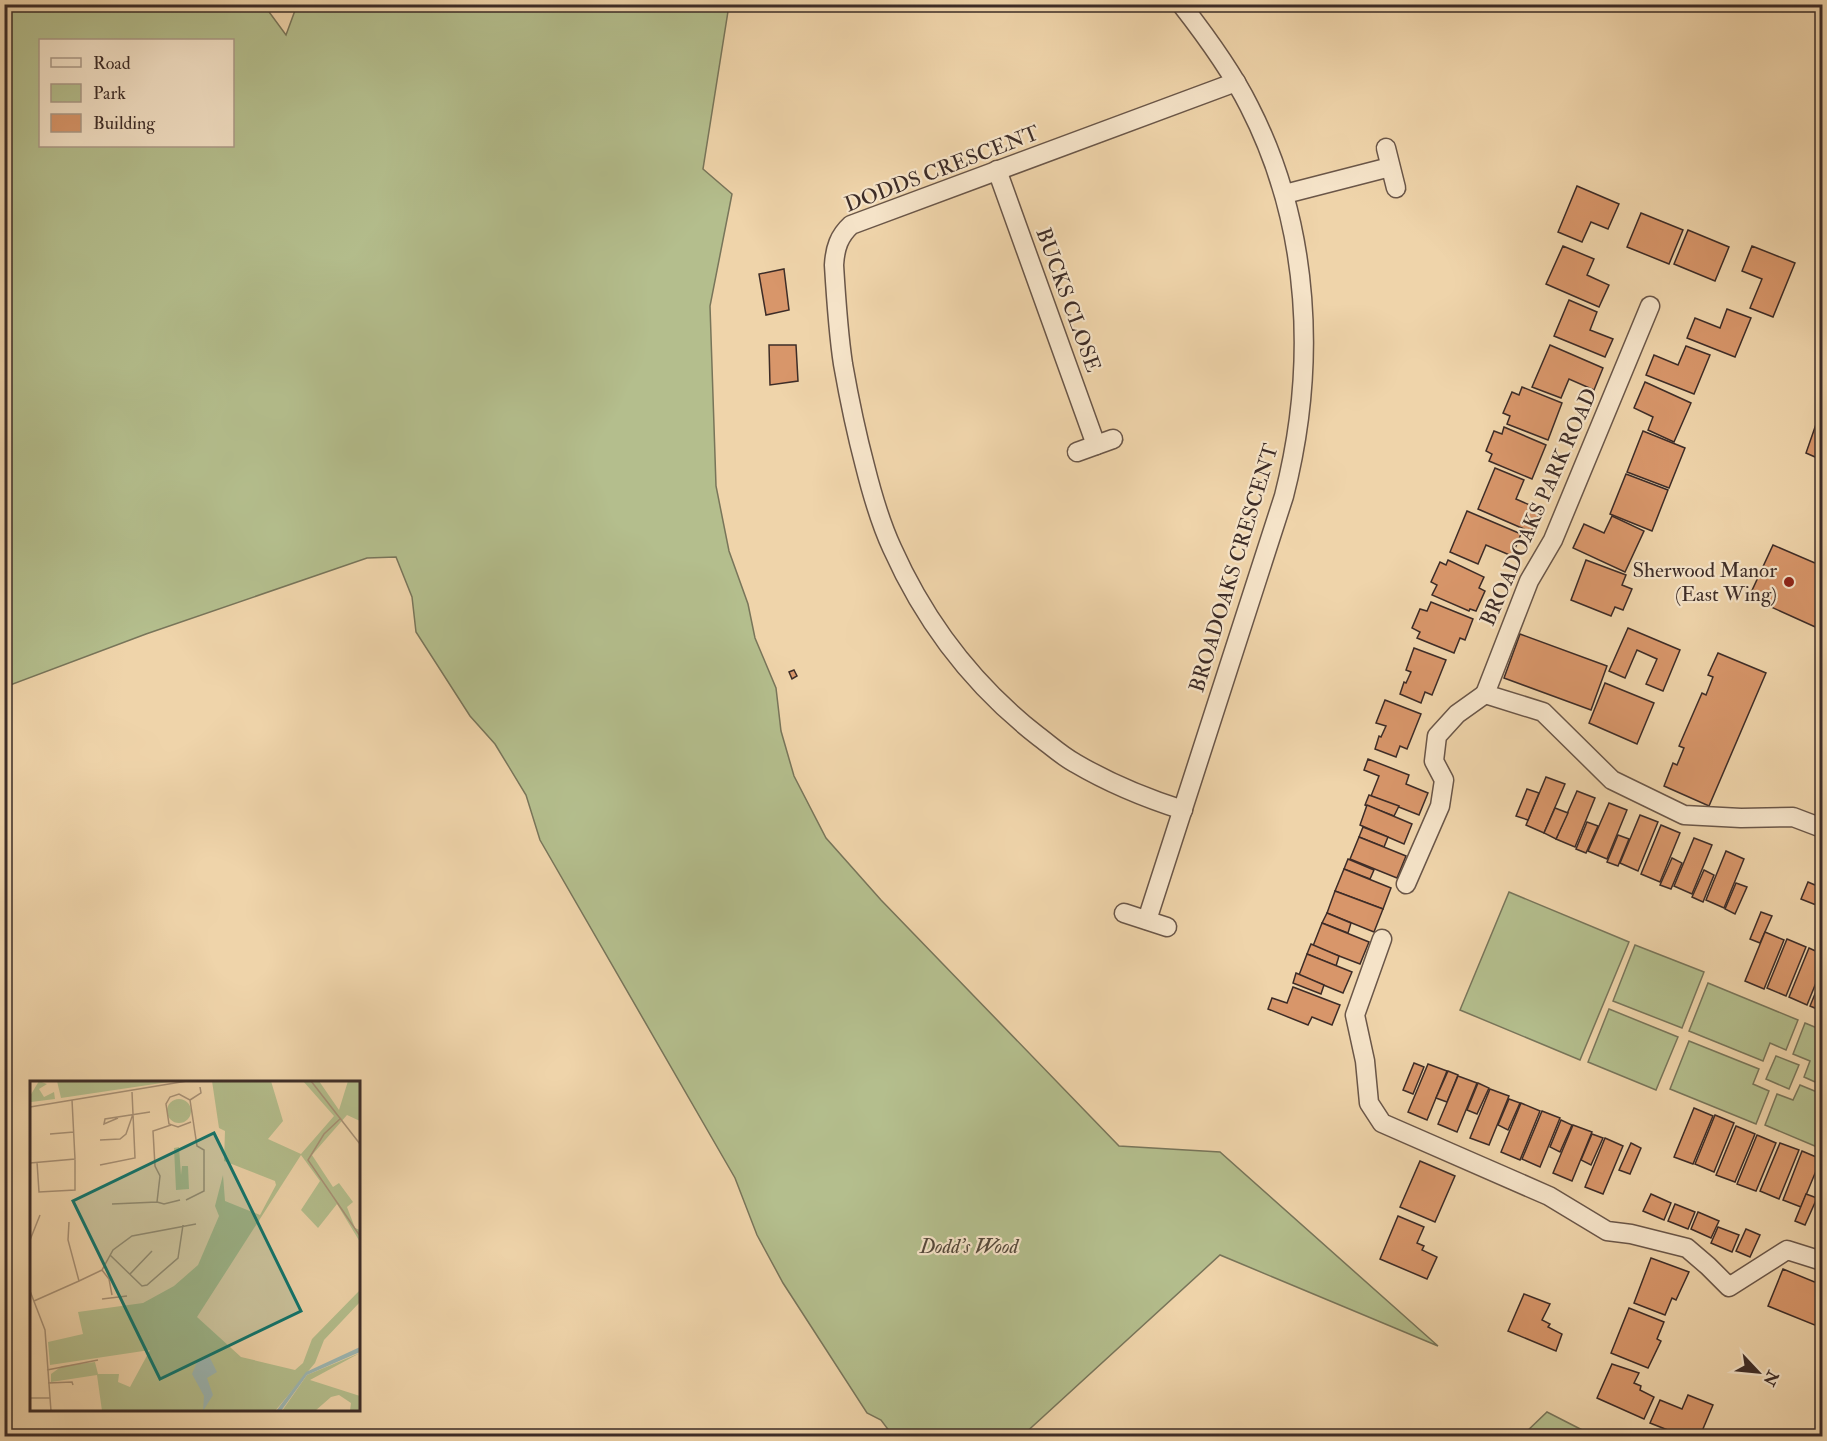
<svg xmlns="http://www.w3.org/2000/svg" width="1827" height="1441" font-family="'IM FELL Double Pica',serif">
<rect width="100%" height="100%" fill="#efd4aa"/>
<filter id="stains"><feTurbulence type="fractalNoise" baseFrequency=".00333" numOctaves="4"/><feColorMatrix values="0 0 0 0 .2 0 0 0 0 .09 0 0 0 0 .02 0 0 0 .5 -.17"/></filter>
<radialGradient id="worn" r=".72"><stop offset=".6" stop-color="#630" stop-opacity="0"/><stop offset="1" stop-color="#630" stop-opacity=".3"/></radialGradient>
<!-- green -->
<g fill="#b4be8d" stroke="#78755a" stroke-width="1.5" fill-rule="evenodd">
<path d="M5 4 264 5 286 35 297 5H729L703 169 732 194 710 306 716 486 729 551 748 604 755 638 776 688 781 731 794 776 826 838 881 900 1119 1146 1220 1152 1438 1346 1220 1255 1022 1436H893L881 1420 867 1413 783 1283 757 1235 735 1178 540 840 526 795 495 744 470 716 416 632 412 597 396 557 367 558 146 634 5 687ZM40 40H232V146H40Z"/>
<polygon points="1509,892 1629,942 1580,1060 1460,1010"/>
<polygon points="1635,945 1704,972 1682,1028 1613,1001"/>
<polygon points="1708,983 1798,1020 1786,1050 1770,1043 1763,1061 1689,1031"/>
<polygon points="1609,1009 1678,1037 1656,1090 1588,1062"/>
<polygon points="1805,1023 1822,1030 1822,1085 1804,1077 1810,1061 1793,1054"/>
<polygon points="1689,1041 1759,1069 1753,1084 1769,1091 1756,1124 1670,1089"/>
<polygon points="1776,1056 1799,1065 1789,1089 1766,1079"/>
<polygon points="1800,1085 1822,1094 1822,1149 1765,1125 1777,1094 1793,1100"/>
<polygon points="1547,1412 1594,1436 1522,1436"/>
</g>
<!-- building -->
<g fill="#d8966a" stroke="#3d2c27" stroke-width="1.5">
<polygon points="1577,186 1619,204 1608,229 1591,222 1582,242 1558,232"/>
<polygon points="1641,213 1683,230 1669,264 1627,247"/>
<polygon points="1688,230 1729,247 1715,281 1674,264"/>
<polygon points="1563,246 1594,259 1587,275 1609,285 1599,307 1546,284"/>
<polygon points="1752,246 1795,263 1773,317 1750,308 1762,279 1742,271"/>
<polygon points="784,269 789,310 766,315 759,274"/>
<polygon points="1569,300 1597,312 1590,330 1613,339 1605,357 1554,336"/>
<polygon points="1727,309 1751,318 1735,357 1687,338 1695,318 1720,328"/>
<polygon points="769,345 796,345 798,381 770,385"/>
<polygon points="1550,345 1603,368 1594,390 1569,379 1561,398 1532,387"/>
<polygon points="1686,346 1710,355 1694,394 1646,375 1654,355 1678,365"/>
<polygon points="1645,382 1691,403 1674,442 1648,430 1653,417 1634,408"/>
<polygon points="1522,387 1562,403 1548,440 1507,424 1510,416 1503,413 1512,392 1519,395"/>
<polygon points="1822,407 1822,460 1806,453"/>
<polygon points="1504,427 1546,445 1532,479 1489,461 1492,454 1486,451 1494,431 1502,434"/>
<polygon points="1643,431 1685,448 1669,488 1627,472"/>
<polygon points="1495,468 1524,480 1516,499 1541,510 1531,532 1478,509"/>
<polygon points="1626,474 1668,490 1652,531 1610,514"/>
<polygon points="1467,511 1521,534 1512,556 1486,545 1478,564 1450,552"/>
<polygon points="1612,516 1644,531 1625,572 1573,548 1584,524 1604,533"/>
<polygon points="1773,545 1822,566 1822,630 1749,597"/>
<polygon points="1448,560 1484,577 1479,588 1485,591 1476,611 1470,609 1469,611 1432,595 1437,585 1431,582 1440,562 1446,565"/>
<polygon points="1586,560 1626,575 1622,585 1632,589 1623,610 1615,607 1611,616 1571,600"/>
<polygon points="1431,602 1473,619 1465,640 1460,638 1454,653 1417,638 1420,632 1412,628 1420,609 1427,611"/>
<polygon points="1628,628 1680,650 1663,691 1646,684 1657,659 1637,650 1625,678 1609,671"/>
<polygon points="1520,634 1607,666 1591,710 1504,678"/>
<polygon points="1414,648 1446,660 1432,695 1425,692 1421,703 1400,694 1404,682 1406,683 1411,672 1406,670"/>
<polygon points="1718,653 1766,673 1709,806 1664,786 1673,763 1677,765 1684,748 1679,746 1702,693 1706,695 1713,677 1708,675"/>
<polygon points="794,670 797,676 792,679 789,672"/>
<polygon points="1605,683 1654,703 1637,744 1589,723"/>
<polygon points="1385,700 1421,714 1407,749 1400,746 1396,757 1375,749 1379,736 1381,737 1386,726 1376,723"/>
<polygon points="1368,759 1409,775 1406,784 1428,793 1419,815 1371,796 1379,776 1364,770"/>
<polygon points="1546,777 1565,784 1544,833 1526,825"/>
<polygon points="1527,789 1539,793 1528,820 1516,816"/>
<polygon points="1577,791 1595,798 1575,847 1556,839"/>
<polygon points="1369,795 1399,806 1394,816 1365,805"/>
<polygon points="1609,803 1627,810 1607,859 1588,851"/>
<polygon points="1367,805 1412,824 1404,844 1360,825"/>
<polygon points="1555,808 1568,813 1556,839 1544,833"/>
<polygon points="1640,815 1658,822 1638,871 1620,863"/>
<polygon points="1587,822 1598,826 1586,853 1576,849"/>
<polygon points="1661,825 1680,833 1660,882 1641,874"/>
<polygon points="1363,827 1388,837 1384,847 1359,837"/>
<polygon points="1618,835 1629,839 1618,866 1607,862"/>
<polygon points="1359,837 1406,856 1397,878 1350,859"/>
<polygon points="1694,838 1712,845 1692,894 1674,886"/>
<polygon points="1726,851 1744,859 1724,908 1706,900"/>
<polygon points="1672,858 1682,863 1671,889 1660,885"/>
<polygon points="1348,859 1374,870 1370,879 1344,869"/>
<polygon points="1344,869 1391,888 1383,909 1335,891"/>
<polygon points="1704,870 1714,875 1703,902 1692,897"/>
<polygon points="1808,882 1822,888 1821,907 1801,899"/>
<polygon points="1736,883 1747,887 1735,914 1725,909"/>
<polygon points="1335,891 1383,909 1374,932 1327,913"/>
<polygon points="1761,912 1772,916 1760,943 1750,939"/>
<polygon points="1327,913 1351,923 1348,933 1322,923"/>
<polygon points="1322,923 1369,942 1360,964 1313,946"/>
<polygon points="1765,932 1784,940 1764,989 1745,981"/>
<polygon points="1787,939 1806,947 1786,996 1767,988"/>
<polygon points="1311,944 1339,956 1336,966 1307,954"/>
<polygon points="1809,948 1822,954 1822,968 1807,1005 1789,997"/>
<polygon points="1307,954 1352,972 1343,993 1299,975"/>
<polygon points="1296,973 1324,985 1321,994 1293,983"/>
<polygon points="1822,977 1822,1011 1810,1006"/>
<polygon points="1293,987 1340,1005 1332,1025 1312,1017 1308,1025 1268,1009 1272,998 1287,1003"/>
<polygon points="1414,1063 1424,1067 1413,1094 1403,1090"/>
<polygon points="1428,1064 1447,1071 1427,1120 1408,1112"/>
<polygon points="1448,1071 1458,1075 1447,1102 1436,1098"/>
<polygon points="1458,1076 1477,1083 1457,1132 1438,1124"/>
<polygon points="1478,1083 1489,1088 1477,1114 1467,1110"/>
<polygon points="1490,1089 1509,1096 1489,1145 1470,1138"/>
<polygon points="1509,1099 1520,1103 1508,1130 1498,1125"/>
<polygon points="1521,1103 1540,1111 1520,1160 1501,1152"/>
<polygon points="1694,1108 1713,1116 1693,1164 1674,1157"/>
<polygon points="1542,1111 1560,1118 1540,1167 1522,1159"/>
<polygon points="1715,1115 1734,1123 1714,1172 1695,1164"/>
<polygon points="1561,1120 1572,1125 1560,1152 1550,1147"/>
<polygon points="1573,1125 1592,1132 1572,1181 1553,1173"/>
<polygon points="1736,1126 1755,1134 1735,1182 1716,1175"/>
<polygon points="1592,1134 1603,1138 1591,1165 1581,1160"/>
<polygon points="1757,1135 1776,1143 1756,1191 1737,1184"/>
<polygon points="1605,1138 1623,1146 1603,1194 1585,1187"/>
<polygon points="1631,1143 1641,1148 1630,1174 1619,1170"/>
<polygon points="1780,1143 1799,1150 1779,1199 1760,1191"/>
<polygon points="1802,1151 1821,1159 1801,1207 1783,1200"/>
<polygon points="1420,1161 1455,1176 1435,1222 1400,1207"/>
<polygon points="1651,1194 1671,1203 1664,1220 1643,1211"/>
<polygon points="1806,1194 1817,1198 1805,1225 1795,1221"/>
<polygon points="1675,1204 1695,1212 1688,1229 1668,1221"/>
<polygon points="1698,1212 1719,1221 1711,1238 1691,1229"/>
<polygon points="1398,1216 1424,1227 1417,1243 1424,1246 1422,1250 1437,1257 1427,1279 1380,1259"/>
<polygon points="1718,1227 1739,1235 1732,1252 1711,1243"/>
<polygon points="1746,1229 1760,1235 1750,1257 1736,1251"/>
<polygon points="1651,1258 1689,1272 1676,1300 1672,1298 1665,1315 1634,1303"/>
<polygon points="1783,1269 1822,1285 1822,1328 1768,1306"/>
<polygon points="1524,1294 1550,1304 1542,1320 1550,1324 1548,1327 1562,1334 1556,1351 1508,1331"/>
<polygon points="1629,1308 1664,1322 1657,1339 1661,1341 1648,1368 1611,1353"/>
<polygon points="1612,1364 1639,1373 1634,1383 1641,1386 1640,1390 1654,1397 1644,1419 1597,1398"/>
<polygon points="1688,1395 1713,1405 1700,1436 1683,1436 1650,1423 1660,1400 1682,1409"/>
</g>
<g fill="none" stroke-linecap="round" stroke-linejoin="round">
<defs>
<g id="minor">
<polyline points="1386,148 1396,188"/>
<polyline points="997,170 1096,445"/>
<polyline points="1285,194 1390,167"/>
<polyline points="1650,306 1553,540 1529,581 1485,694 1543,712 1612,780 1684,815 1741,818 1793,817 1822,828"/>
<polyline points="1077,452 1113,439"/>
<path d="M1183 810C1145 798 1109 783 1075 763 1062 756 1050 745 1038 736 974 686 925 622 892 548 880 522 872 494 865 466 856 432 849 398 843 364 838 331 836 298 834 265 835 248 839 236 851 225L1236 82"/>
<polyline points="1406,884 1440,806 1444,780 1434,761 1437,736 1457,714 1485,694"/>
<polyline points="1124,913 1167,927"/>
<path d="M1147 920 1284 496C1317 367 1311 227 1249 106 1231 70 1206 36 1181 4"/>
<polyline points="1382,939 1355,1015 1365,1061 1369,1103 1382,1123 1549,1196 1607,1231 1631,1234 1687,1248 1708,1266 1729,1287 1787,1250 1822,1261"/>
</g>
</defs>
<!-- minor casing -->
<use href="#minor" stroke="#6a5648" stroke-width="21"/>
<!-- minor -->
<use href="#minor" stroke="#f5e3c8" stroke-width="18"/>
</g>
<!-- markers -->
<circle fill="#8f2418" stroke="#f5e3c8" stroke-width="2" cx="1789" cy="582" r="6"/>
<g text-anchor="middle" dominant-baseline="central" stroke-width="4.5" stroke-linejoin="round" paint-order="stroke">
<!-- street labels -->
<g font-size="21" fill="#3d2c27" stroke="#f5e3c8">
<text transform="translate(942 169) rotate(-21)">DODDS CRESCENT</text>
<text transform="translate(1068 300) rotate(70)">BUCKS CLOSE</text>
<text transform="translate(1539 507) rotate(-66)">BROADOAKS PARK ROAD</text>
<text transform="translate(1234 568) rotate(-73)">BROADOAKS CRESCENT</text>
</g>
<!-- poi labels -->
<g font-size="21" fill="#3d2c27" stroke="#f5e3c8" text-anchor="end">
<text x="1777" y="570">Sherwood Manor<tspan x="1777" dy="24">(East Wing)</tspan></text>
</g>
<!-- park labels -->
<g font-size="21" font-style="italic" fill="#55493b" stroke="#f5e3c8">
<text x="969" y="1246">Dodd's Wood</text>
</g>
</g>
<!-- overview -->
<g transform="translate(30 1081)">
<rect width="330" height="330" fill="#efd4aa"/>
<path d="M9 0 17 3 9 8 14 16 24 11 25 18 1 21 0 15ZM27 0H145L31 17ZM182 0H241L253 40 238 58 271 73 304 35 273 0H289L309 29 318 0H330V40L317 34 282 74 303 106 309 102 323 121 317 126 325 147 330 149V161L307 123 288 147 271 129 290 100 271 74 167 236 211 276 265 289 273 282 282 258 330 209V221L294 259 285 282 245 330H72L67 294 21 301V293L32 285 65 281 68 293H89L88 301 100 306 120 269 20 284 18 261 53 253 48 231 113 222 144 205 168 184 189 135 185 125 193 94 195 120 230 134 246 104 245 100 194 80 195 50 189 47ZM137 30a12 12 0 1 1 24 0a12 12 0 1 1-24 0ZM149 66 151 94 152 85H158L159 108 146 109 144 67ZM330 272 280 299 330 315V330H320L321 322 309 314 301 316 285 330H252L277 294Z" fill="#b4be8d"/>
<path d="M330 266V271L277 294 251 330H246L276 291ZM179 275 187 291 177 297 183 314 173 330 174 315 162 293 167 281Z" fill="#9cb6b2"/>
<path fill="none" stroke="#a89176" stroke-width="1.5" d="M281 0 330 63M160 19 171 12 170 6M0 26 157 0M88 37 74 43 75 38 120 31M311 37 294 53 278 79 330 155M20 53 44 51M70 59 90 58 96 53 103 33 102 11M7 81 9 111 45 109V78M0 82 45 78 42 19M70 84 105 77 103 33M156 119 174 110V69L167 65 160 19 149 13 140 16 136 23 139 43 148 46 161 41M127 121 134 123 150 119M82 123 127 121 130 95 125 85 123 50 141 44M0 159 10 134M80 174 112 205 117 204 148 177 153 144M72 189 83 169 102 155 166 143M72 189 79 198 82 214M100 193 122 170M49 200 72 189M0 210 15 249 21 330M72 218 97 215M4 220 49 200 38 159 39 141M17 289 68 279M18 302 42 301 43 304M0 317H20"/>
<path fill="#0f766e" fill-opacity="0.15" stroke="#0f766e" stroke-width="3" d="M184 52 271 230 130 298 43 120Z"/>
<rect width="330" height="330" fill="none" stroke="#3d2c27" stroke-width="3"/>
</g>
<!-- margin -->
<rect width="1827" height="1441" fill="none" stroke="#efd4aa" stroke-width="24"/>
<rect x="6" y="6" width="1815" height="1429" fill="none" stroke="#3d2c27" stroke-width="3"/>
<rect x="12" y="12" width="1803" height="1417" fill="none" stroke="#3d2c27" stroke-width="1.5"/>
<!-- legend -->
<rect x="39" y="39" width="195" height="108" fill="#f5e3c8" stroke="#ab9a88" stroke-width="1.5"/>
<rect x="51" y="58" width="30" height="9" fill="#f5e3c8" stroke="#ab9a88" stroke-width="1.5"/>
<text x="93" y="69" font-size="18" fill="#3d2c27">Road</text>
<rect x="51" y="84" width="30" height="18" fill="#b4be8d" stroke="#ab9a88" stroke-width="1.5"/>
<text x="93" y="99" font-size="18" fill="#3d2c27">Park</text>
<rect x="51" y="114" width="30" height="18" fill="#d8966a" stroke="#ab9a88" stroke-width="1.5"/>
<text x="93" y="129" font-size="18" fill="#3d2c27">Building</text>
<!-- north arrow -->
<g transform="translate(1758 1372) rotate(116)" stroke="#f5e3c8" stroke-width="4.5" paint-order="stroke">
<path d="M0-4.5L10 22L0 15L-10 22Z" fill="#3d2c27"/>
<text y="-9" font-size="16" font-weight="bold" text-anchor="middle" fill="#3d2c27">N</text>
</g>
<rect width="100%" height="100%" filter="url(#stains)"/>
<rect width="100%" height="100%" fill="url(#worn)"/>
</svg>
